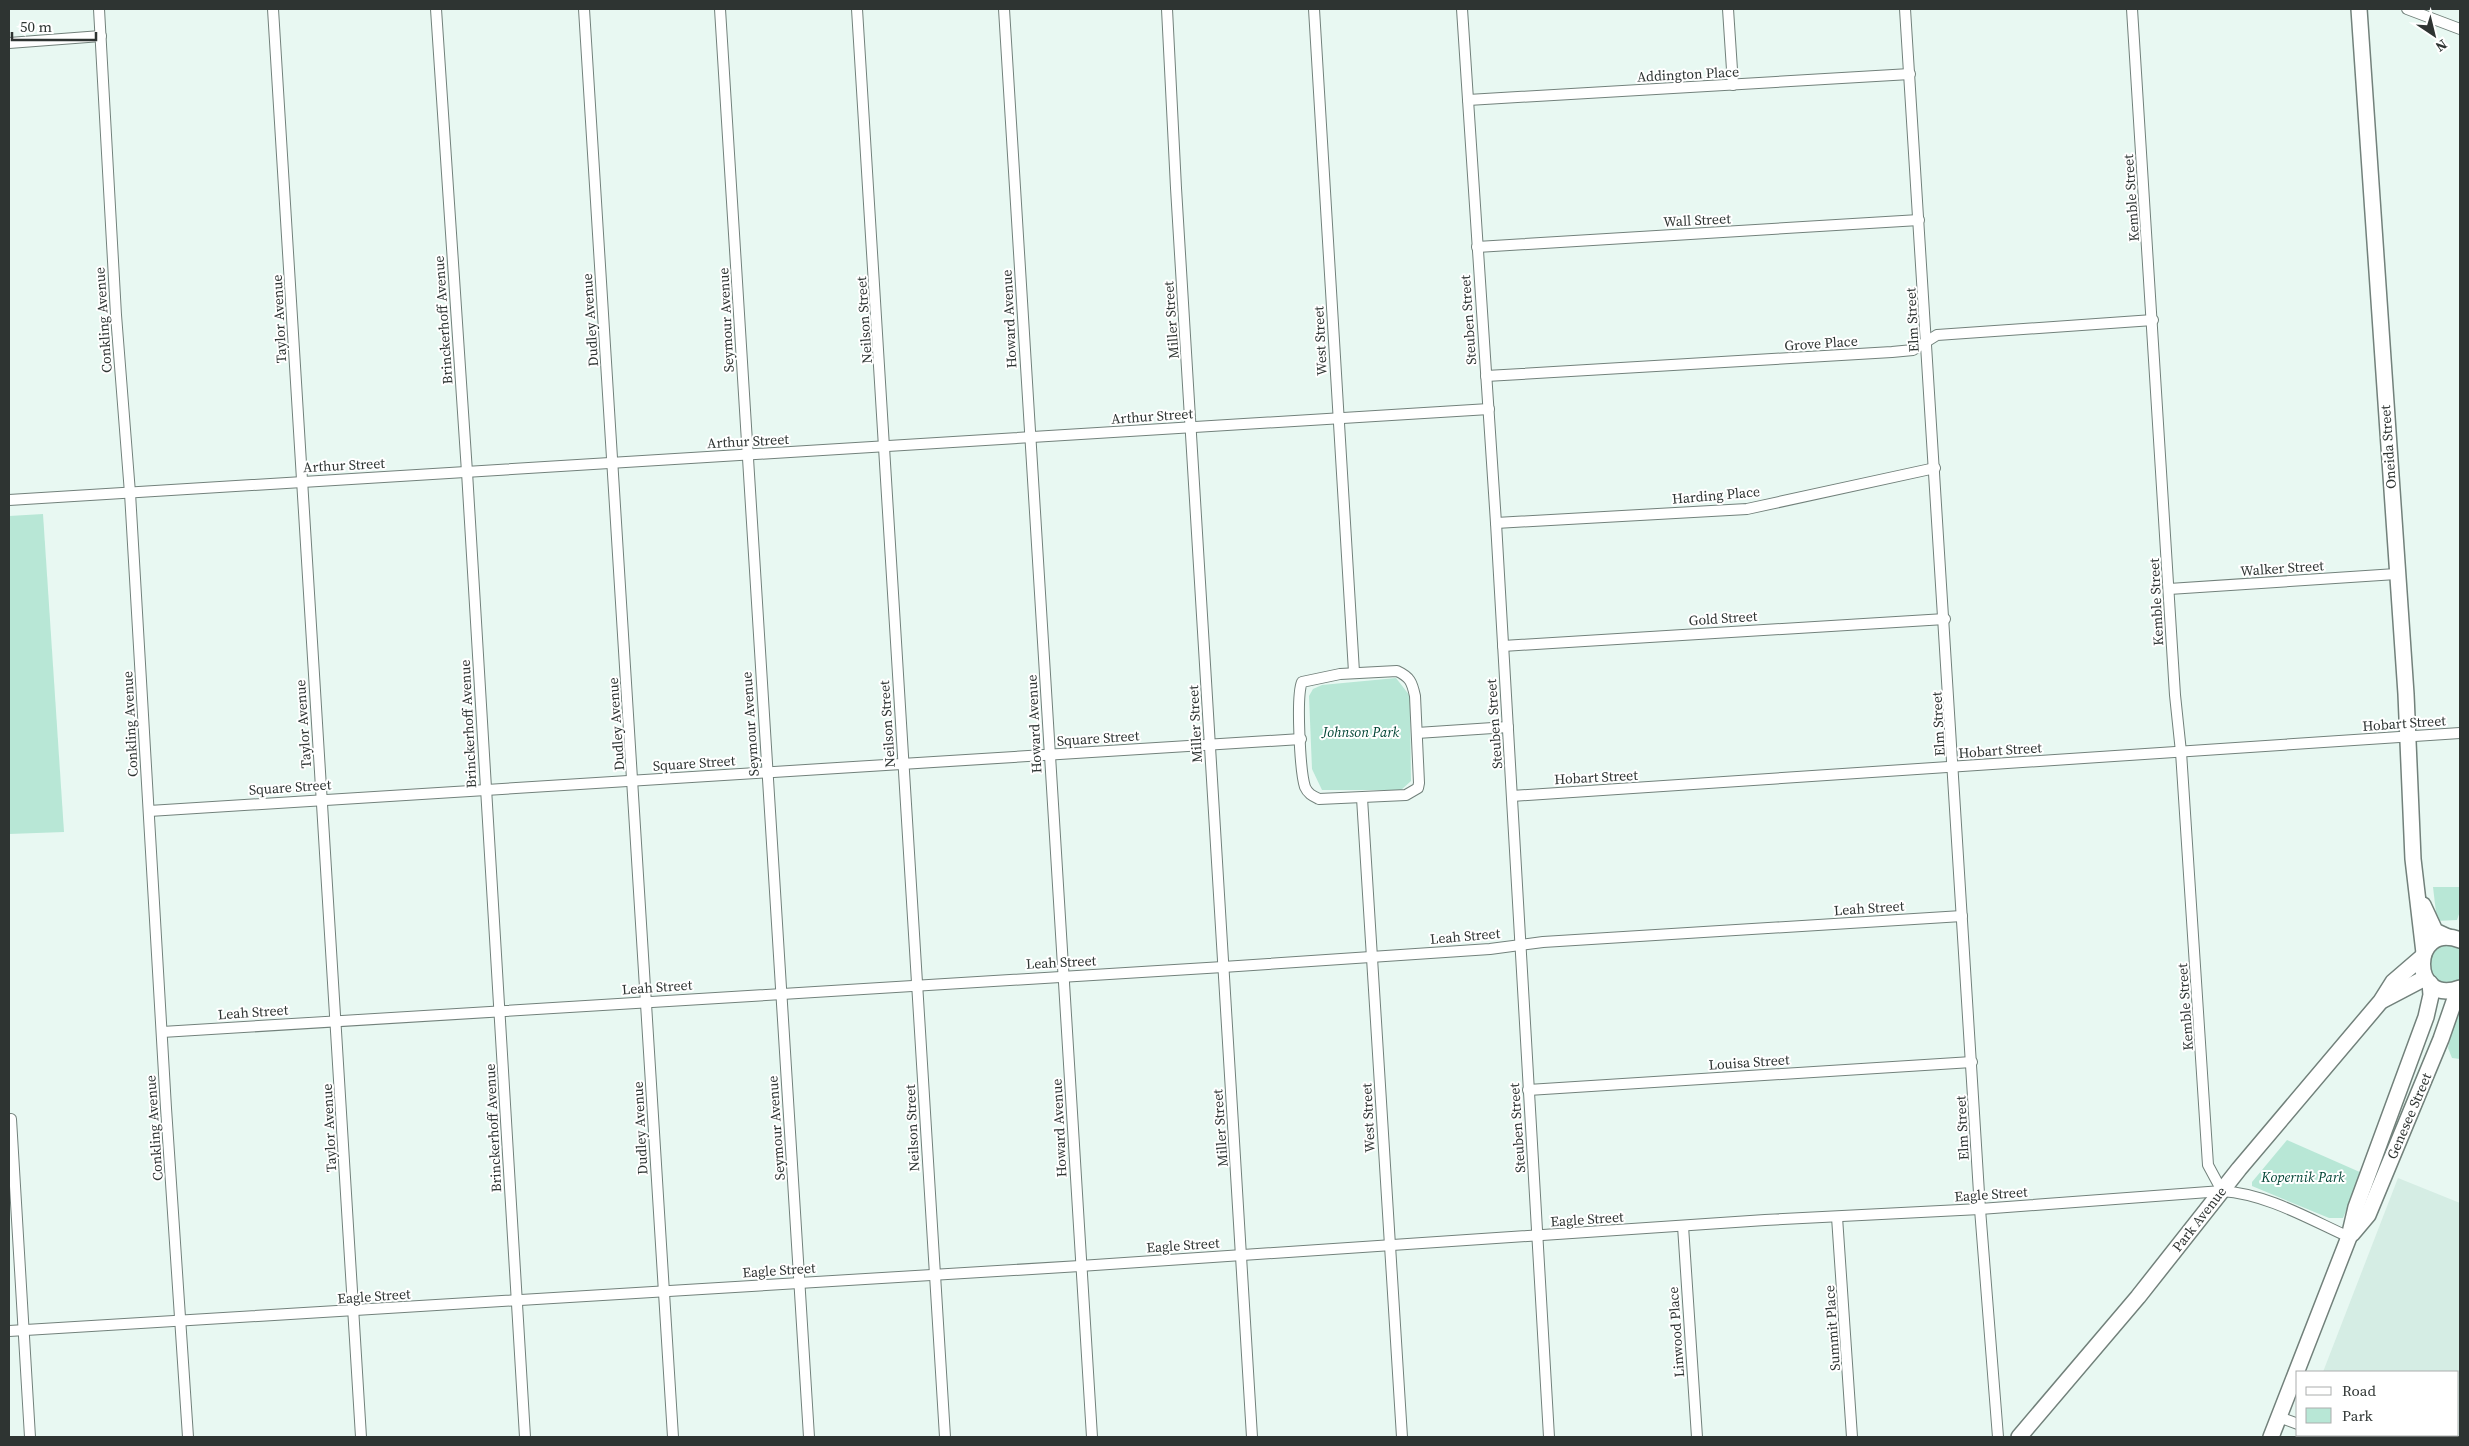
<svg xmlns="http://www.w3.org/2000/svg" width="2469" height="1446" font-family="'Source Serif 4',serif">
<rect width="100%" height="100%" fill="#e8f8f2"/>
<!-- built -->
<polygon fill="#d5ede4" points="2398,1178 2460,1203 2460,1437 2328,1437 2322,1435 2458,1435 2458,1372 2323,1372"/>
<!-- green -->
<g fill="#b8e7d6">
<polygon points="43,514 64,832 9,834 9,516"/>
<polygon points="1396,678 1410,696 1411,781 1401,790 1322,790 1312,769 1309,696 1313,689 1322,685"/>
<polygon points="2433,887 2460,887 2460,911 2457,920 2437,921"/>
<polygon points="2448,937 2460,940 2460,988 2435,988 2422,957"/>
<polygon points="2460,1006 2460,1059 2452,1058 2448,1048 2457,1008"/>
<polygon points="2287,1140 2362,1173 2343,1218 2329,1218 2252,1186 2252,1182"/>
</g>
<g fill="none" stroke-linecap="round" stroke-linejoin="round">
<defs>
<g id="street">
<polyline points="99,9 116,315 130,493 166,1108 188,1437"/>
<polyline points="273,9 361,1437"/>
<polyline points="436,9 467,472 525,1437"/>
<polyline points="584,9 673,1437"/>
<polyline points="720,9 809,1437"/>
<polyline points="857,9 945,1437"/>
<polyline points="1004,9 1092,1437"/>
<polyline points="1167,9 1176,188 1252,1437"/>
<polyline points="1314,9 1354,672"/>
<polyline points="1462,9 1496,523 1549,1437"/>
<polyline points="1728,9 1733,85"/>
<polyline points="1905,9 1980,1209 1998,1437"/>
<polyline points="2132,9 2175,695 2181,752 2208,1165 2222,1191"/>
<polyline points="2407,9 2460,29"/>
<polyline points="9,43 101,36"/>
<polyline points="1468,100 1910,74"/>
<polyline points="1477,247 1919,220"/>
<polyline points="1486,376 1892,352 1913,350 1937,335 2153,320"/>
<polyline points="9,500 1489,409"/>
<polyline points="1496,523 1747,509 1935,468"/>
<polyline points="2169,589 2396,574"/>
<polyline points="1503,646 1945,619"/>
<path d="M1397 671C1410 677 1412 682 1415 696L1419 783 1418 788 1406 795 1319 799C1313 796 1308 794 1305 787 1300 771 1296 696 1302 682L1340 674Z"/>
<polyline points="1417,733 1508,727"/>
<polyline points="1512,796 2460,733"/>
<polyline points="1362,798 1402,1437"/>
<polyline points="149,811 1301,739"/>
<polyline points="162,1032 1223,967 1490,949 1543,942 1962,916"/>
<polyline points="1528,1090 1972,1062"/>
<polyline points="11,1119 30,1437"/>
<polyline points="1837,1217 1852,1437"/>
<polyline points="1683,1226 1697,1437"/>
<path d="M9 1331 1080 1266 1765 1220 1980 1209 2222 1191C2267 1194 2309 1219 2349 1237"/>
<polyline points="2279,1417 2298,1424"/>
<polyline points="2323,1435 2330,1437"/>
</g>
<g id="secondary">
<polyline points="2359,9 2406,694 2413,859 2424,953"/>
<polyline points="2423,905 2435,931 2448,937"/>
<path d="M2460 940C2410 921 2410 1007 2460 988"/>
<polyline points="2383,1000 2425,978"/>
<polyline points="2352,1234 2368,1215 2441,1039 2458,990"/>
<polyline points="2019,1437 2138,1297 2239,1169 2381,1001 2393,982 2422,957"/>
<polyline points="2271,1437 2349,1237 2356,1207 2426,1017 2431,995 2430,983"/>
</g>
</defs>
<!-- street casing -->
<use href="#street" stroke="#72817b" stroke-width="12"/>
<!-- secondary casing -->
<use href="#secondary" stroke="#72817b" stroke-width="18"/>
<!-- street -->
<use href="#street" stroke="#fff" stroke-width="10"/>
<!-- secondary -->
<use href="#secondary" stroke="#fff" stroke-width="15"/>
</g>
<g text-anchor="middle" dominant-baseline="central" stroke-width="4" stroke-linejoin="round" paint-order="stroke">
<!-- street labels -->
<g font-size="14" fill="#2e3432" stroke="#fff">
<text transform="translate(1688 74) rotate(-3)">Addington Place</text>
<text transform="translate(2131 198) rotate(-94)">Kemble Street</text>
<text transform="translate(1697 220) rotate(-3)">Wall Street</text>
<text transform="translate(279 319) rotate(-93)">Taylor Avenue</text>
<text transform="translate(1009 319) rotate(-93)">Howard Avenue</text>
<text transform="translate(103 320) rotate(-94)">Conkling Avenue</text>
<text transform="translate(443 320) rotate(-94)">Brinckerhoff Avenue</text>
<text transform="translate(590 320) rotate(-94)">Dudley Avenue</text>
<text transform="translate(726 320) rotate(-93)">Seymour Avenue</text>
<text transform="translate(864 320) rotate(-94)">Neilson Street</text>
<text transform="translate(1171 320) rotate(-94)">Miller Street</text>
<text transform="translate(1468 320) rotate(-94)">Steuben Street</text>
<text transform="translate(1912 320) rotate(-93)">Elm Street</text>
<text transform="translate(1320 341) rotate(-93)">West Street</text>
<text transform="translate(1821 343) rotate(-4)">Grove Place</text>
<text transform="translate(1152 416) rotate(-4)">Arthur Street</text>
<text transform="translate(748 441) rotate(-3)">Arthur Street</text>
<text transform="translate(2388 447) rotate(-94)">Oneida Street</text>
<text transform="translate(344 465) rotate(-3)">Arthur Street</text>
<text transform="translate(1716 495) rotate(-5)">Harding Place</text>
<text transform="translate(2282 568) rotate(-4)">Walker Street</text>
<text transform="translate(2156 602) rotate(-93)">Kemble Street</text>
<text transform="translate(1723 618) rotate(-4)">Gold Street</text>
<text transform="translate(2404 723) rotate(-4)">Hobart Street</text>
<text transform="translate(130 724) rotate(-93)">Conkling Avenue</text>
<text transform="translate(303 724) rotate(-94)">Taylor Avenue</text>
<text transform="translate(468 724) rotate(-93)">Brinckerhoff Avenue</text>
<text transform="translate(616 724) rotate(-94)">Dudley Avenue</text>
<text transform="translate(750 724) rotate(-94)">Seymour Avenue</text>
<text transform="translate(887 724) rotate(-94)">Neilson Street</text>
<text transform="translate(1034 724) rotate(-93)">Howard Avenue</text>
<text transform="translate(1195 724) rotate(-93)">Miller Street</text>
<text transform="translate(1494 724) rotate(-94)">Steuben Street</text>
<text transform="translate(1938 724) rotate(-93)">Elm Street</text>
<text transform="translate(1098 738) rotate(-4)">Square Street</text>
<text transform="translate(2000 750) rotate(-4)">Hobart Street</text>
<text transform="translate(694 763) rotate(-4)">Square Street</text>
<text transform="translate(1596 777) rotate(-3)">Hobart Street</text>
<text transform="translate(290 787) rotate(-4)">Square Street</text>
<text transform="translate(1869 908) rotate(-4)">Leah Street</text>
<text transform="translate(1465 936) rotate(-5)">Leah Street</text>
<text transform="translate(1061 962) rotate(-3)">Leah Street</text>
<text transform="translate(657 987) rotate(-4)">Leah Street</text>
<text transform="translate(2185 1007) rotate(-94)">Kemble Street</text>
<text transform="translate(253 1012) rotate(-4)">Leah Street</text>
<text transform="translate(1749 1062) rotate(-4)">Louisa Street</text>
<text transform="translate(2409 1116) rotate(-67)">Genesee Street</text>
<text transform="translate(1368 1118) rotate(-93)">West Street</text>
<text transform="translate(154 1128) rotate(-94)">Conkling Avenue</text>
<text transform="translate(329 1128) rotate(-93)">Taylor Avenue</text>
<text transform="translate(493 1128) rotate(-93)">Brinckerhoff Avenue</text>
<text transform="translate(640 1128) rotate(-93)">Dudley Avenue</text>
<text transform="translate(776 1128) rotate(-94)">Seymour Avenue</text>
<text transform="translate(912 1128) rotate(-93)">Neilson Street</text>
<text transform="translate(1059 1128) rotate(-93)">Howard Avenue</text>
<text transform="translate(1220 1128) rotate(-94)">Miller Street</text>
<text transform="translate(1517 1128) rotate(-94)">Steuben Street</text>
<text transform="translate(1962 1128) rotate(-93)">Elm Street</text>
<text transform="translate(1991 1194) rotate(-4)">Eagle Street</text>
<text transform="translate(1587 1219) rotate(-4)">Eagle Street</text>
<text transform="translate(2199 1219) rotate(-52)">Park Avenue</text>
<text transform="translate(1183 1245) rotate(-4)">Eagle Street</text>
<text transform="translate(779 1270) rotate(-4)">Eagle Street</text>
<text transform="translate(374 1296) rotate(-4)">Eagle Street</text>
<text transform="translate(1832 1328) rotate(-94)">Summit Place</text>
<text transform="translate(1676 1332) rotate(-94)">Linwood Place</text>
</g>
<!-- park labels -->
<g font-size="14" font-style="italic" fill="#004434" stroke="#fff">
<text x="1361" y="732">Johnson Park</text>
<text x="2303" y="1177">Kopernik Park</text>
</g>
</g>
<!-- border -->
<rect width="2469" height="1446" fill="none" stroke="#2e3432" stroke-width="20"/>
<!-- legend -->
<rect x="2296" y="1371" width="162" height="65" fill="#ffffff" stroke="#abaead"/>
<rect x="2306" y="1387" width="25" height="8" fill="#ffffff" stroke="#abaead"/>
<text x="2342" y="1396" font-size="15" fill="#2e3432">Road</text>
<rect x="2306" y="1408" width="25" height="15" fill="#b8e7d6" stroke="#abaead"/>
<text x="2342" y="1421" font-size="15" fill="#2e3432">Park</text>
<!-- north arrow -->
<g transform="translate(2434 35) rotate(145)" stroke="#ffffff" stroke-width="4" paint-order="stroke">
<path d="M0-4L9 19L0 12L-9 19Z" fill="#2e3432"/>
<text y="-8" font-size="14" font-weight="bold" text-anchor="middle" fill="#2e3432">N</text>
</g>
<!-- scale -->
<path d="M12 32v8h84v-8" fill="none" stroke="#2e3432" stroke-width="2.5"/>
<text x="20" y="32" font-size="15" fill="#2e3432" stroke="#ffffff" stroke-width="4" paint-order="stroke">50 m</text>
</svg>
